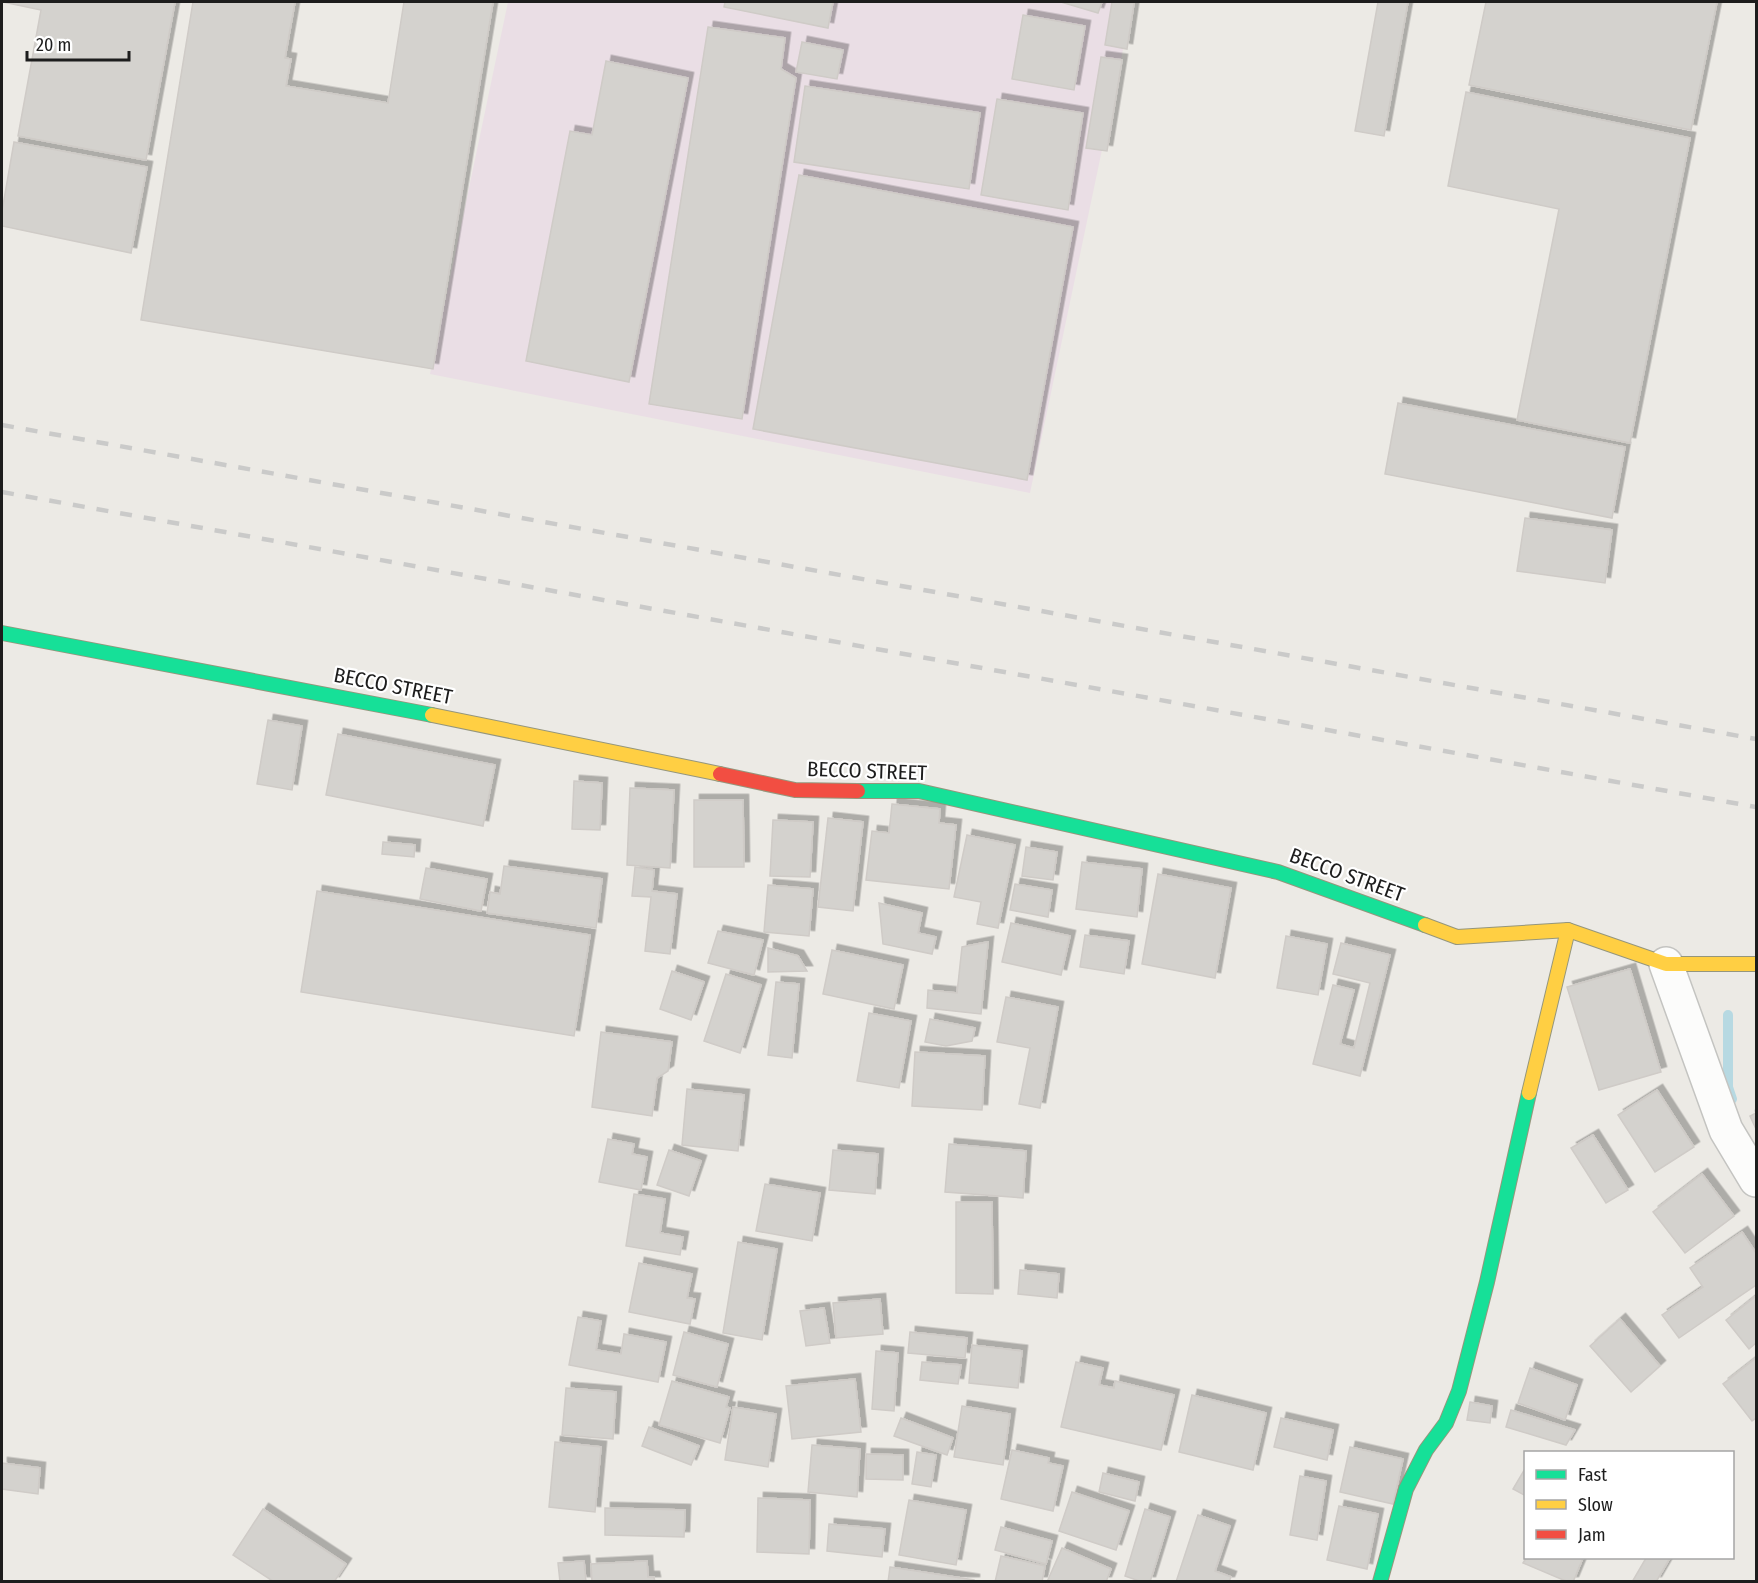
<svg xmlns="http://www.w3.org/2000/svg" width="1758" height="1583" font-family="'Fira Sans Condensed',sans-serif">
<defs>
<filter id="shadow"><feDropShadow dx="5.5" dy="-5.5" stdDeviation="0" flood-color="#0004"/></filter>
</defs>
<rect width="100%" height="100%" fill="#eceae5"/>
<!-- industrial -->
<polygon fill="#eadee5" points="508,2 1133,2 1030,493 430,374"/>
<g fill="none" stroke-linecap="round" stroke-linejoin="round">
<!-- stream -->
<polyline stroke="#b7d9e2" stroke-width="10" points="1728,1015 1728,1087 1732,1099"/>
</g>
<!-- building -->
<g fill="#d4d2ce" stroke="#cfcbc7" stroke-width="1.5" filter="url(#shadow)">
<polygon points="3,2 175,2 146,160 18,136 41,10"/>
<polygon points="193,2 295,2 285,58 291,59 286,86 388,103 404,2 493,2 433,369 141,320"/>
<polygon points="725,2 833,2 828,28 724,7"/>
<polygon points="1061,2 1102,2 1098,13"/>
<polygon points="1112,2 1134,3 1127,49 1105,45"/>
<polygon points="1378,2 1408,2 1384,136 1355,131"/>
<polygon points="1486,2 1717,2 1691,130 1469,85"/>
<polygon points="1023,15 1085,26 1074,90 1012,79"/>
<polygon points="708,27 785,38 781,69 796,78 742,419 649,404"/>
<polygon points="802,42 843,50 837,79 796,72"/>
<polygon points="1101,57 1122,60 1107,151 1086,148"/>
<polygon points="606,61 688,78 629,382 526,361 570,131 592,135"/>
<polygon points="805,86 980,113 969,189 794,162"/>
<polygon points="1466,92 1690,138 1630,443 1517,420 1559,209 1448,186"/>
<polygon points="997,99 1083,113 1068,210 981,195"/>
<polygon points="14,142 147,167 131,253 2,226 2,211"/>
<polygon points="799,175 1073,227 1027,480 753,429"/>
<polygon points="1398,403 1625,447 1612,518 1385,474"/>
<polygon points="1525,518 1612,530 1605,583 1517,571"/>
<polygon points="268,720 302,726 292,790 257,784"/>
<polygon points="338,734 495,765 483,826 326,795"/>
<polygon points="574,781 602,783 600,830 572,829"/>
<polygon points="630,788 674,790 670,868 627,865"/>
<polygon points="694,800 743,800 744,867 694,867"/>
<polygon points="892,804 940,809 939,823 956,825 949,889 866,880 872,831 889,833"/>
<polygon points="828,818 863,822 853,911 818,907"/>
<polygon points="773,820 813,822 810,877 770,876"/>
<polygon points="967,835 1015,845 998,928 977,924 981,902 954,897"/>
<polygon points="383,842 415,845 414,857 382,854"/>
<polygon points="1026,847 1057,852 1053,880 1022,876"/>
<polygon points="1082,862 1142,869 1137,917 1076,909"/>
<polygon points="504,866 602,879 596,928 487,913 490,892 500,894"/>
<polygon points="635,867 654,870 652,891 677,894 670,954 645,951 651,897 632,896"/>
<polygon points="426,868 487,879 481,911 420,899"/>
<polygon points="1158,874 1231,888 1215,978 1142,964"/>
<polygon points="1015,884 1052,890 1048,917 1010,910"/>
<polygon points="768,885 813,889 809,936 764,932"/>
<polygon points="317,891 590,935 574,1036 301,992"/>
<polygon points="879,903 922,913 918,933 936,937 932,954 883,944"/>
<polygon points="1011,923 1070,936 1061,975 1002,962"/>
<polygon points="718,931 763,940 754,975 708,963"/>
<polygon points="1085,935 1129,941 1124,974 1080,967"/>
<polygon points="1286,936 1327,944 1318,995 1277,988"/>
<polygon points="988,942 981,1014 927,1008 928,990 957,993 962,947"/>
<polygon points="1341,943 1390,955 1360,1076 1313,1064 1333,985 1354,990 1340,1044 1354,1048 1370,983 1333,974"/>
<polygon points="768,948 798,956 807,971 768,972"/>
<polygon points="832,950 903,965 894,1009 823,994"/>
<polygon points="1630,969 1661,1072 1599,1090 1567,987"/>
<polygon points="672,971 704,982 691,1020 660,1009"/>
<polygon points="726,974 761,985 740,1053 704,1041"/>
<polygon points="776,982 799,984 792,1058 768,1055"/>
<polygon points="1006,997 1058,1007 1040,1108 1019,1104 1030,1048 997,1042"/>
<polygon points="869,1013 911,1021 899,1088 857,1081"/>
<polygon points="930,1019 975,1028 972,1041 946,1046 925,1042"/>
<polygon points="601,1032 672,1042 668,1071 657,1078 652,1116 592,1107"/>
<polygon points="915,1052 985,1056 982,1110 912,1106"/>
<polygon points="687,1089 744,1095 738,1151 682,1145"/>
<polygon points="1657,1090 1694,1147 1655,1172 1618,1115"/>
<polygon points="1756,1113 1756,1129 1750,1116"/>
<polygon points="1593,1135 1628,1190 1606,1203 1571,1148"/>
<polygon points="608,1139 634,1144 632,1154 647,1157 641,1190 599,1182"/>
<polygon points="949,1144 1026,1151 1023,1198 945,1192"/>
<polygon points="669,1150 701,1161 689,1196 657,1185"/>
<polygon points="833,1150 878,1154 875,1194 829,1190"/>
<polygon points="1702,1174 1734,1216 1685,1253 1653,1212"/>
<polygon points="765,1184 820,1193 812,1241 756,1231"/>
<polygon points="634,1194 665,1199 660,1233 683,1237 680,1255 626,1246"/>
<polygon points="956,1202 992,1202 993,1294 956,1293"/>
<polygon points="1742,1232 1756,1253 1756,1285 1679,1338 1662,1315 1703,1287 1690,1268"/>
<polygon points="738,1242 777,1249 762,1340 723,1333"/>
<polygon points="639,1263 692,1274 687,1298 695,1299 690,1324 629,1312"/>
<polygon points="1020,1270 1059,1274 1057,1298 1018,1294"/>
<polygon points="1756,1296 1756,1343 1749,1349 1726,1320"/>
<polygon points="880,1299 883,1334 836,1338 833,1303"/>
<polygon points="824,1308 830,1343 806,1346 800,1311"/>
<polygon points="578,1317 601,1321 596,1350 621,1354 624,1334 666,1342 658,1382 569,1365"/>
<polygon points="1620,1319 1660,1366 1631,1392 1590,1346"/>
<polygon points="684,1332 728,1344 717,1387 673,1375"/>
<polygon points="910,1332 967,1338 965,1358 908,1353"/>
<polygon points="972,1345 1022,1351 1018,1388 969,1383"/>
<polygon points="876,1351 898,1353 894,1411 872,1409"/>
<polygon points="1756,1358 1756,1418 1752,1421 1723,1384"/>
<polygon points="922,1362 961,1365 958,1384 920,1380"/>
<polygon points="1076,1362 1103,1368 1099,1385 1114,1388 1115,1381 1174,1395 1161,1450 1061,1427"/>
<polygon points="1530,1368 1577,1385 1565,1420 1518,1403"/>
<polygon points="855,1379 861,1432 792,1439 786,1386"/>
<polygon points="672,1381 729,1397 726,1407 730,1408 720,1443 659,1425"/>
<polygon points="566,1388 616,1392 613,1439 562,1435"/>
<polygon points="1192,1395 1266,1413 1253,1470 1179,1452"/>
<polygon points="1470,1402 1492,1406 1490,1423 1467,1420"/>
<polygon points="962,1406 1010,1414 1003,1465 954,1457"/>
<polygon points="733,1407 776,1414 768,1467 725,1460"/>
<polygon points="1511,1410 1575,1430 1566,1445 1506,1427"/>
<polygon points="901,1418 953,1438 947,1455 894,1436"/>
<polygon points="1281,1418 1333,1430 1327,1460 1274,1447"/>
<polygon points="649,1427 699,1446 691,1465 642,1446"/>
<polygon points="555,1442 601,1447 595,1512 549,1507"/>
<polygon points="812,1445 860,1449 857,1497 808,1492"/>
<polygon points="1350,1447 1403,1459 1393,1504 1340,1492"/>
<polygon points="1012,1450 1049,1458 1048,1463 1063,1466 1053,1511 1001,1499"/>
<polygon points="917,1452 936,1455 931,1487 912,1484"/>
<polygon points="866,1454 903,1455 903,1480 866,1479"/>
<polygon points="2,1463 40,1468 38,1494 2,1489"/>
<polygon points="1526,1467 1526,1496 1513,1489"/>
<polygon points="1103,1473 1139,1482 1135,1501 1099,1492"/>
<polygon points="1300,1476 1326,1481 1317,1540 1290,1535"/>
<polygon points="1072,1492 1129,1511 1116,1550 1059,1531"/>
<polygon points="758,1498 810,1500 809,1554 757,1552"/>
<polygon points="909,1500 966,1510 956,1565 899,1555"/>
<polygon points="1339,1506 1378,1514 1367,1569 1327,1560"/>
<polygon points="605,1508 685,1510 684,1537 605,1535"/>
<polygon points="263,1509 346,1564 334,1582 274,1582 233,1555"/>
<polygon points="1145,1509 1170,1517 1150,1582 1142,1582 1125,1576"/>
<polygon points="1198,1515 1230,1526 1215,1571 1231,1577 1229,1582 1176,1582"/>
<polygon points="829,1524 885,1529 882,1557 827,1551"/>
<polygon points="1001,1527 1052,1541 1046,1564 995,1550"/>
<polygon points="1062,1548 1111,1569 1106,1582 1047,1582"/>
<polygon points="1001,1556 1045,1566 1042,1582 995,1582"/>
<polygon points="1526,1558 1583,1558 1573,1582 1568,1582 1523,1563"/>
<polygon points="1646,1558 1670,1558 1656,1582 1632,1582"/>
<polygon points="584,1561 586,1582 560,1582 558,1563"/>
<polygon points="647,1561 648,1577 654,1577 655,1582 592,1582 591,1564"/>
<polygon points="890,1567 974,1580 974,1582 888,1582"/>
</g>
<g fill="none" stroke-linecap="round" stroke-linejoin="round">
<defs>
<polyline id="street" points="1666,964 1726,1130 1756,1180"/>
<g id="fast">
<polyline points="2,633 432,715"/>
<polyline points="858,791 919,791 1278,872 1425,925"/>
<polyline points="1380,1582 1406,1489 1426,1450 1446,1423 1459,1391 1487,1282 1529,1093"/>
</g>
<g id="slow">
<polyline points="432,715 720,774"/>
<polyline points="1425,925 1457,937 1568,930 1666,964 1756,964"/>
<polyline points="1529,1093 1568,930"/>
</g>
<polyline id="jam" points="720,774 795,790 858,791"/>
</defs>
<!-- street casing -->
<use href="#street" stroke="#c4c4c1" stroke-width="36"/>
<!-- fast casing -->
<use href="#fast" stroke="#95967c" stroke-width="16"/>
<!-- slow casing -->
<use href="#slow" stroke="#95967c" stroke-width="16"/>
<!-- jam casing -->
<use href="#jam" stroke="#95967c" stroke-width="16"/>
<!-- street -->
<use href="#street" stroke="#fcfcfb" stroke-width="33"/>
<!-- fast -->
<use href="#fast" stroke="#16e098" stroke-width="14"/>
<!-- slow -->
<use href="#slow" stroke="#ffcf43" stroke-width="14"/>
<!-- jam -->
<use href="#jam" stroke="#f24e42" stroke-width="14"/>
<!-- rail -->
<g stroke="#cacac9" stroke-width="4.5" stroke-dasharray="12 12" stroke-linecap="butt">
<polyline points="2,425 1756,739"/>
<polyline points="2,492 1756,807"/>
</g>
</g>
<g text-anchor="middle" dominant-baseline="central" stroke-width="4.5" stroke-linejoin="round" paint-order="stroke">
<!-- street labels -->
<g font-size="21" fill="#1d1d1d" stroke="#fff">
<text transform="translate(393 686) rotate(11)">BECCO STREET</text>
<text transform="translate(867 771) rotate(2)">BECCO STREET</text>
<text transform="translate(1347 875) rotate(20)">BECCO STREET</text>
</g>
</g>
<!-- border -->
<rect width="1758" height="1583" fill="none" stroke="#1d1d1d" stroke-width="6"/>
<!-- legend -->
<rect x="1524" y="1451" width="210" height="108" fill="#ffffff" stroke="#a5a5a5" stroke-width="1.5"/>
<rect x="1536" y="1470" width="30" height="9" fill="#16e098" stroke="#a5a5a5" stroke-width="1.5"/>
<text x="1578" y="1481" font-size="18" fill="#1d1d1d">Fast</text>
<rect x="1536" y="1500" width="30" height="9" fill="#ffcf43" stroke="#a5a5a5" stroke-width="1.5"/>
<text x="1578" y="1511" font-size="18" fill="#1d1d1d">Slow</text>
<rect x="1536" y="1530" width="30" height="9" fill="#f24e42" stroke="#a5a5a5" stroke-width="1.5"/>
<text x="1578" y="1541" font-size="18" fill="#1d1d1d">Jam</text>
<!-- scale -->
<path d="M27 51v9h102v-9" fill="none" stroke="#1d1d1d" stroke-width="3"/>
<text x="36" y="51" font-size="18" fill="#1d1d1d" stroke="#ffffff" stroke-width="4.5" paint-order="stroke">20 m</text>
</svg>
